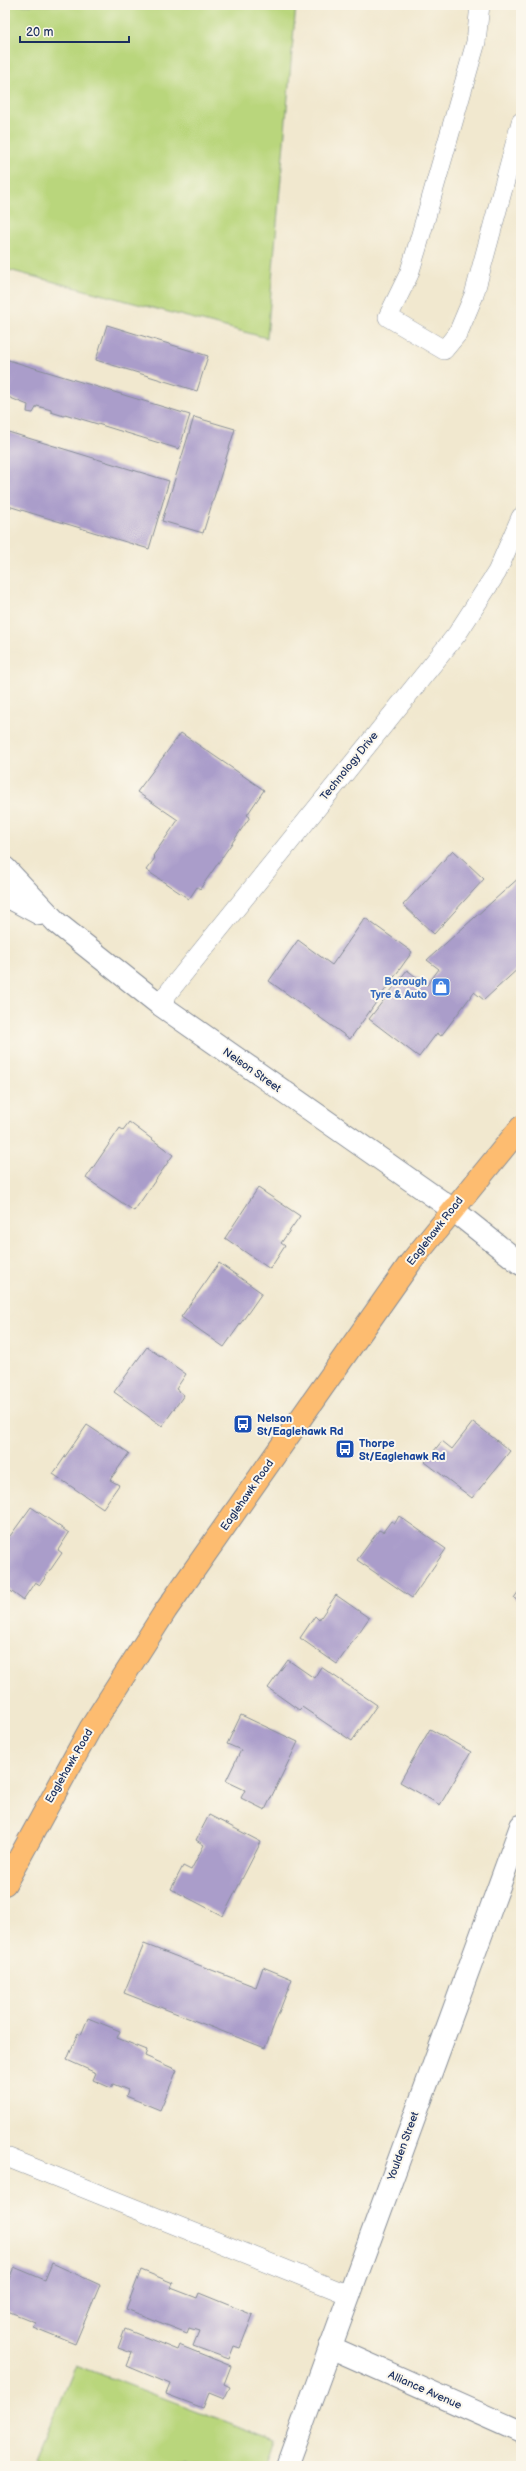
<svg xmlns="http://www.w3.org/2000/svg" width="526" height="2471" font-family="'Balsamiq Sans',sans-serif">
<rect width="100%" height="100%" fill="#fbf7ec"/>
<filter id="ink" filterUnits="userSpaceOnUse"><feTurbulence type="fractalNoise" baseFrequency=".025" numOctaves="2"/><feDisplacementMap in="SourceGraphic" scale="8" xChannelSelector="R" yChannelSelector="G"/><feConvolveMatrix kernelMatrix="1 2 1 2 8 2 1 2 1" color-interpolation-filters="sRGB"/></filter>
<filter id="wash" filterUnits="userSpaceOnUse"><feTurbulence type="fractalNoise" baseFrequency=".012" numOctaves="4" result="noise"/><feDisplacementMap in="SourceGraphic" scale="16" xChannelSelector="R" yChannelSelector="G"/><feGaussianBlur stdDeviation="0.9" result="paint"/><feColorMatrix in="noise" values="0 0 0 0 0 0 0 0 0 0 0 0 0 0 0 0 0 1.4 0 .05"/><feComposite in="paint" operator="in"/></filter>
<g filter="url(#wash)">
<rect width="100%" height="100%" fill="#f1e8cf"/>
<!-- green -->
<g fill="#b9d67c" stroke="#6a826d">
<polygon points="5,5 296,5 267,338 5,269"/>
<polygon points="76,2365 275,2440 265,2466 49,2466 36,2460"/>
</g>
<g id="blocks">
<!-- building -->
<g fill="#aa9dca">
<polygon points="107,325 208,356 197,391 96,360"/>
<polygon points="5,359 190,415 179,449 65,414 64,416 51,412 51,410 37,406 33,413 27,412 28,405 8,397 5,404"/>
<polygon points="194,417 235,429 203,533 162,521"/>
<polygon points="5,431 169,481 149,549 5,505"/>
<polygon points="181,733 264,790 247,815 250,817 200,889 197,887 189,899 146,870 155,858 153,856 178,820 137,792"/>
<polygon points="453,850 484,879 434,934 403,905"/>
<polygon points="521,876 521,966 484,1000 474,992 441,1036 437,1033 419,1057 369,1019 407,970 427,985 439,969 427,960"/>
<polygon points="365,918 412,952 350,1039 269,981 298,940 332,965"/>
<polygon points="129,1122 173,1155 134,1211 86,1178 120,1128 123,1130"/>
<polygon points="258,1188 300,1216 281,1243 285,1246 270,1269 225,1238"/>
<polygon points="219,1263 262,1293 224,1347 181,1317"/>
<polygon points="147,1347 186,1374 176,1389 184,1395 162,1426 114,1392"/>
<polygon points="473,1422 510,1451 472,1498 425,1462 442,1441 452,1449"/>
<polygon points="87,1425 129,1453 110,1480 119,1485 103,1508 53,1474"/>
<polygon points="31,1507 69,1533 58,1550 62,1553 40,1585 35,1582 23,1600 5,1587 5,1543"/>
<polygon points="399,1516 446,1549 412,1598 357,1560 379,1530 383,1532 391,1521 395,1523"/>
<polygon points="521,1588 521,1603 514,1598"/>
<polygon points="336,1595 369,1618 337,1664 300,1638 315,1616 319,1620"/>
<polygon points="288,1660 314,1678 321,1667 377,1705 352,1741 302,1707 299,1710 268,1688"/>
<polygon points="241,1715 298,1742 265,1810 241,1798 245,1790 226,1781 241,1750 227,1744"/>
<polygon points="430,1729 471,1752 440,1805 400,1782"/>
<polygon points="209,1815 261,1842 223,1916 171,1889 183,1866 191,1870 204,1845 196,1840"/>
<polygon points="144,1944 256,1987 263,1967 292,1979 265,2048 124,1993"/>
<polygon points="88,2018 120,2031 117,2038 147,2050 145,2056 177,2070 160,2110 126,2096 128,2090 113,2084 111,2088 93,2080 96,2073 67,2060 78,2033 81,2035"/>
<polygon points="52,2263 100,2285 75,2344 33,2327 35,2322 5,2310 5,2288 14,2267 45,2280"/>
<polygon points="141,2270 173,2283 171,2288 197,2298 199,2293 253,2315 240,2348 234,2346 229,2359 193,2346 199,2331 189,2328 187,2333 126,2309"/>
<polygon points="125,2329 177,2350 179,2345 231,2366 224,2384 230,2387 224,2399 209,2393 203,2408 166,2394 170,2384 127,2366 132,2353 118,2348"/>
</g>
</g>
</g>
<g filter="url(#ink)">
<use href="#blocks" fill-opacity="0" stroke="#868c96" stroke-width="1"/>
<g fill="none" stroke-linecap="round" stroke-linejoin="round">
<defs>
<g id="service">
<polyline points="480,5 476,42 417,248 409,274 388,317 444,350 458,333 474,295 521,122"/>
<polyline points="159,1004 457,634 497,572 521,517"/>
<polyline points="9,2158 349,2295"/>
</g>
<g id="minor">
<polyline points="452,1209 521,1264"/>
<polyline points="330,2347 521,2432"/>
<polyline points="287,2466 521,1826"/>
</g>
<g id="tertiary">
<polyline points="5,868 57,923 159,1004 452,1209"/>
<polyline points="5,895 40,914"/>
</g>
<polyline id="primary" points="5,1884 90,1729 166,1610 410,1263 521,1127"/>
</defs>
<!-- service casing -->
<use href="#service" stroke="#868c96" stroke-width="20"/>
<!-- minor casing -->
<use href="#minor" stroke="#868c96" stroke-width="24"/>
<!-- tertiary casing -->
<use href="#tertiary" stroke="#868c96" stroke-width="24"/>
<!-- primary casing -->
<use href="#primary" stroke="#868c96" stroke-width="24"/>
<!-- service -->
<use href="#service" stroke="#fff" stroke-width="19"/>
<!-- minor -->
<use href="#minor" stroke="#fff" stroke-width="22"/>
<!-- tertiary -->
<use href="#tertiary" stroke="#fff" stroke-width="22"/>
<!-- primary -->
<use href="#primary" stroke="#fdbc70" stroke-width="22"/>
</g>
</g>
<!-- icons -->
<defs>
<symbol id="shop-square" viewBox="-11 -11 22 22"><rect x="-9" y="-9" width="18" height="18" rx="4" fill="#3f7fe0" stroke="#fbf7ec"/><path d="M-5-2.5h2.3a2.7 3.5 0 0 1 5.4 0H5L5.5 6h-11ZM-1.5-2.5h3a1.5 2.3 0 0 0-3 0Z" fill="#fff"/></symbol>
<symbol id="bus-square" viewBox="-11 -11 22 22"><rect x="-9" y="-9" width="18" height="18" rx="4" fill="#1a4fb4" stroke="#fbf7ec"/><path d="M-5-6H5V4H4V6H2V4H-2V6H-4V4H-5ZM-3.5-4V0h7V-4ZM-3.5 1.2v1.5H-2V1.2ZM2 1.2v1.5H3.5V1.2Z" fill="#fff"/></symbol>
</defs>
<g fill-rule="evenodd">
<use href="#shop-square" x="430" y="976" width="22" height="22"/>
<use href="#bus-square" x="232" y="1413" width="22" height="22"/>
<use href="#bus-square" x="334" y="1438" width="22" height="22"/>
</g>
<g text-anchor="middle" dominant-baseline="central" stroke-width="4" stroke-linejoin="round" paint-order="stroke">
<!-- street labels -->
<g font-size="11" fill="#1b2f5e" stroke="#fbf7ec">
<text transform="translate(349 766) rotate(-51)">Technology Drive</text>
<text transform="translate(252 1070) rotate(35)">Nelson Street</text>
<text transform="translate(435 1231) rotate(-52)">Eaglehawk Road</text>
<text transform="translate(247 1495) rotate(-55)">Eaglehawk Road</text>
<text transform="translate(69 1766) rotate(-60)">Eaglehawk Road</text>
<text transform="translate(403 2146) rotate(-70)">Youlden Street</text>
<text transform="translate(425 2390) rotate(24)">Alliance Avenue</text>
</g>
<!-- shop labels -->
<g font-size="11" font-weight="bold" fill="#366cbe" stroke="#fbf7ec" text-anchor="end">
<text x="427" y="981">Borough<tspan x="427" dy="13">Tyre &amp; Auto</tspan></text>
</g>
<!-- transit labels -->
<g font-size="11" font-weight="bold" fill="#164399" stroke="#fbf7ec" text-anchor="start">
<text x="257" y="1418">Nelson<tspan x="257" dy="13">St/Eaglehawk Rd</tspan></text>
<text x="359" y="1443">Thorpe<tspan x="359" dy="13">St/Eaglehawk Rd</tspan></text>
</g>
</g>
<!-- margin -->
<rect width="526" height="2471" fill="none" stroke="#fbf7ec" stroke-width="20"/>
<!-- scale -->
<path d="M20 36v6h109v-6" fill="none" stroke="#1b2f5e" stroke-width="2"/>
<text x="26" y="36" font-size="12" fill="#1b2f5e" stroke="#fbf7ec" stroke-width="3" paint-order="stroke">20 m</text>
</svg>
